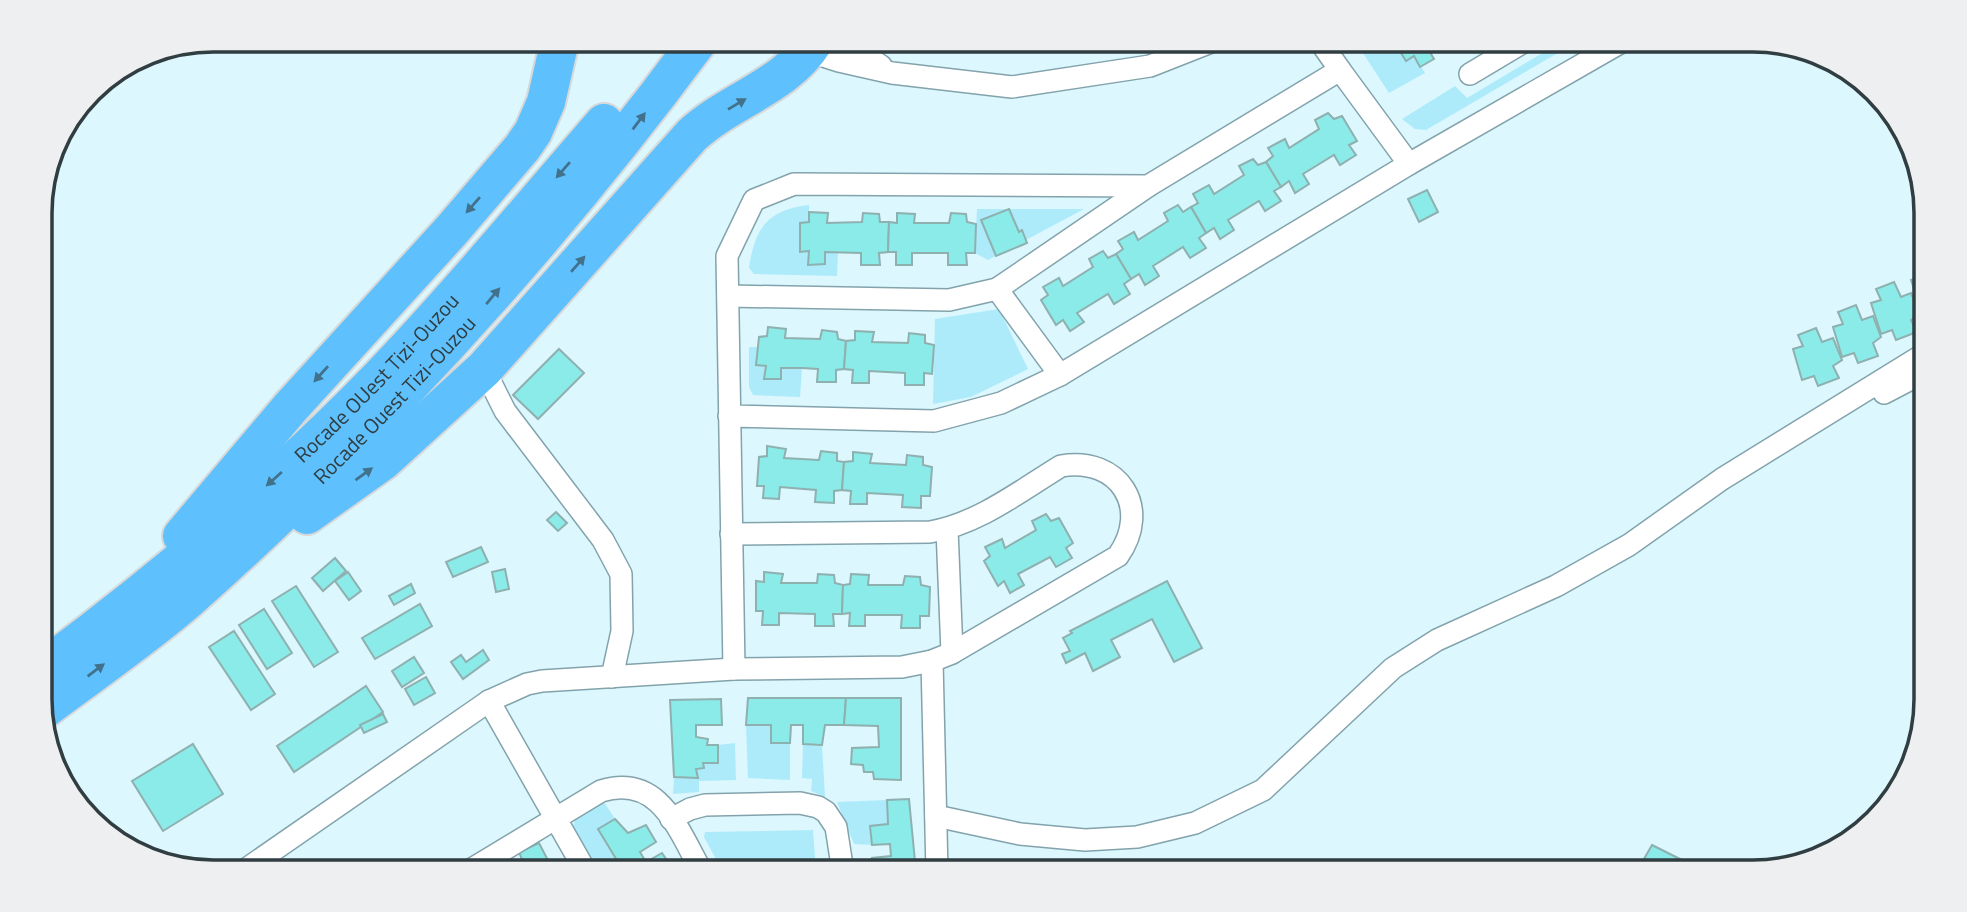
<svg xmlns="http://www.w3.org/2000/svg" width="1967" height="912" font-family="'Titillium Web',sans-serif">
<rect width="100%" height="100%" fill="#dcf7fe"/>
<!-- green -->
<g fill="#adebfb">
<polygon points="1364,40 1383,40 1386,43 1393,40 1405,61 1414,56 1425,73 1389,93 1363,53"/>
<polygon points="1564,40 1580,40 1426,130 1415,129 1402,119 1455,86 1467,98"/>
<path d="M809 205V222L800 223V251H809L808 264H825V252L838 253 837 276 754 274 749 268C755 228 767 210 809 205Z"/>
<polygon points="977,209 1084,209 988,260 975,253"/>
<polygon points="999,309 1028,369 971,397 933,404 935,319"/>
<polygon points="749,347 758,347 757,365 766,366 767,379 781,379 781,368 802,368 800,397 753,395 749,387"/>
<polygon points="746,725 771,725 771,743 790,743 790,780 748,778"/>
<polygon points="735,743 736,780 699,781 699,792 673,794 674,777 697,778 696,769 704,768 703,763 718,763 718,745"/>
<polygon points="803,744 822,745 825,797 811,791 812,779 802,778"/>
<polygon points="887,800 888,824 870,826 872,845 854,844 837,802"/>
<polygon points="604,802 615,819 598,830 624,872 595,872 572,830 576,817"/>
<polygon points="813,830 816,872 723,872 704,837 705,832"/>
<polygon points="872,858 873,872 855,872 855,861"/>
</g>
<!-- building -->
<g fill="#8bebe9" stroke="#8eb0af" stroke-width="2">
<polygon points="1393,40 1442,40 1428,49 1434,59 1420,67 1414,56 1406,61"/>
<polygon points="1328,113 1334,119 1342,116 1357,141 1349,145 1356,155 1340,165 1334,155 1303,174 1309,184 1295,193 1289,181 1281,187 1266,162 1273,156 1268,148 1285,139 1289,148 1319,129 1315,120"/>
<polygon points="1253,159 1258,165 1266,162 1281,187 1274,191 1281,201 1265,211 1259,201 1228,220 1234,230 1220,239 1214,228 1206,233 1191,207 1198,203 1193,194 1209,185 1214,194 1244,175 1239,166"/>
<polygon points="1427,190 1438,212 1419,222 1408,199"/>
<polygon points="1178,205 1183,212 1191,207 1206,233 1199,238 1206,248 1190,258 1183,247 1153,266 1159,276 1145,285 1139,274 1131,279 1116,254 1123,249 1118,241 1134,232 1138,240 1168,221 1164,213"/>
<polygon points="1009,209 1019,232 1022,230 1027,243 996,256 981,220"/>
<polygon points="809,212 828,213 827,223 862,222 863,213 879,214 880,222 889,222 888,252 879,253 880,265 861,265 861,253 825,252 825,264 808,265 809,251 800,252 800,223 809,222"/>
<polygon points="897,213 915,214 914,223 949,223 951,213 966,214 967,222 976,224 975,253 966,253 967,265 948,265 948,253 912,253 912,265 896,265 896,252 888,252 889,222 897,223"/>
<polygon points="1103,251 1108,258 1116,254 1131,279 1124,284 1130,294 1114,304 1108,294 1077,313 1084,322 1070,331 1063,320 1056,325 1041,300 1048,295 1043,287 1059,278 1063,286 1093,267 1089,259"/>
<polygon points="1926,262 1926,309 1921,310 1911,280 1921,277 1916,265"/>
<polygon points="1894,282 1901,297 1911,293 1920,314 1911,320 1917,332 1896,340 1892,330 1881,334 1871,303 1881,300 1876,289"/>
<polygon points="1856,305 1862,320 1873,316 1881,337 1873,343 1878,356 1858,363 1854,353 1842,357 1833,327 1843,324 1838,312"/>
<polygon points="768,327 786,329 785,338 820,339 822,330 837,332 838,339 846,341 844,369 836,370 836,382 817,382 818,369 802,368 781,368 781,379 764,379 766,366 756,365 759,337 767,336"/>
<polygon points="1816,328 1822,342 1833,338 1842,360 1833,366 1839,378 1818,386 1814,376 1802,380 1793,349 1803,346 1798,335"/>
<polygon points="855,331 874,332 872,342 908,343 909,333 925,335 925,343 934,345 932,374 924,373 924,385 905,385 905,373 869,371 869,383 852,383 853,370 844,369 846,341 855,340"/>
<polygon points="559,349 584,373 538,419 513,395"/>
<polygon points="767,446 786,449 784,458 819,460 821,451 837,453 837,461 844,462 842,490 834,491 834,503 815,502 816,490 780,487 779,499 763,498 764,486 757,486 759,457 767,456"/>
<polygon points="853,452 872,454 870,463 906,465 907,455 923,457 923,465 932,467 930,496 921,496 921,508 902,507 903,495 867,493 867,504 850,504 851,491 842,490 844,462 853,461"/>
<polygon points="556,512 567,523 558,531 547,520"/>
<polygon points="1046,514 1051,521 1059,518 1073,543 1066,548 1072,558 1056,567 1050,557 1018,574 1024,585 1010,593 1004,581 998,586 984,561 990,556 985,547 1002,539 1005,548 1036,530 1032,521"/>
<polygon points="481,547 488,562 453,577 446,562"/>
<polygon points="335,558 346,571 323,591 312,578"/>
<polygon points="505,569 509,589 496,592 492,572"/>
<polygon points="348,572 361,591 349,600 335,581"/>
<polygon points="764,572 783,574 781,583 817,583 818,574 834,575 835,583 843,585 842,614 833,614 834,626 815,626 815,614 779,613 779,625 762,625 763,611 756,611 756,581 764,582"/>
<polygon points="851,574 869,575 868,585 903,585 905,576 920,577 921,585 930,587 929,616 920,616 920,628 901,628 902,615 865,615 865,626 849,626 850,613 842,614 843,585 850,584"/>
<polygon points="1167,581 1202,648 1174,662 1152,619 1111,640 1120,657 1093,671 1085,653 1066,663 1062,654 1070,651 1063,638 1072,633 1070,631"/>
<polygon points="411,584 415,593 394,605 389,596"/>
<polygon points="296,586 338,652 314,667 272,601"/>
<polygon points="420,604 432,626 375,659 362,638"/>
<polygon points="264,609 292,653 267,669 239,625"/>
<polygon points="234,631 275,694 251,710 209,647"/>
<polygon points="483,650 489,660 463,679 451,662 461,655 466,662"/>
<polygon points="414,657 424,673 402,687 392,671"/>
<polygon points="426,677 435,693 414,705 405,689"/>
<polygon points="366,686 383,712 294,772 277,746"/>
<polygon points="748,698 846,698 844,725 825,725 822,745 803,744 803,725 791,725 790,743 771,743 771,725 746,725"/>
<polygon points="846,698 901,698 901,780 874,779 873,772 864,772 863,765 851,764 852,748 879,747 878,726 844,725"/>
<polygon points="721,699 722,725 696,725 696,737 708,739 707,745 718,745 718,763 703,763 704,768 696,769 698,778 674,777 670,700"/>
<polygon points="383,714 387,722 364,733 360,725"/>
<polygon points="193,744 223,794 163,831 132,781"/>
<polygon points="909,799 916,872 873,872 872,858 891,856 890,844 872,845 870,826 888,824 887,800"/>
<polygon points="615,819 628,833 646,825 656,842 640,852 646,862 662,853 673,869 668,872 624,872 598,829"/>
<polygon points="539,843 554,872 527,872 519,852"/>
<polygon points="1652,845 1690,864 1686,871 1637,871"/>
</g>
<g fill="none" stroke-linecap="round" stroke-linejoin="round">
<defs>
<g id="street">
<polyline points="773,40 839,61 892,73 1012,87 1150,66 1216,40"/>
<polyline points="843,40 881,66"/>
<polyline points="1319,40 1340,70"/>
<polyline points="1470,74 1527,40"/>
<polyline points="1409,164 1625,40"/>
<polyline points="728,296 949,300 997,289"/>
<polyline points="484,369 505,411 603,540 621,574 622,631 612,677"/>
<polyline points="1060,375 997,289 1148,186"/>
<polyline points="1884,393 1926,371"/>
<polyline points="729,416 934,421 1001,403 1060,375 1409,164 1340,70 1148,186 794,184 754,200 727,256 734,669"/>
<polyline points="947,529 952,653"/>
<polyline points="932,661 937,872"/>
<polyline points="489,701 586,872"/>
<polyline points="936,816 1020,834 1085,840 1137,837 1195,823 1263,790 1393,668 1437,640 1556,586 1629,545 1722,479 1926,353"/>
<polyline points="671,819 690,809 705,805 800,803 818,807 826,812 836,827 843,872"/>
<path d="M242 872 489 701 527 684 542 681 734 669 902 667 932 661 952 653 1118 556C1152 508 1119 456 1061 466 1020 491 978 524 930 532L731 534"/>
<path d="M467 872 601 791C660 773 678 830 702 872"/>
</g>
<g id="highway">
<path d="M307 515 383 461 484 369 692 135C731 99 786 87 815 40"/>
<polyline points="182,536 290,408 451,231 522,148 533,132 546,102 560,40"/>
<path id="s1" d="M42 669C163 579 278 483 383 374 460 293 531 207 604 123"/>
<path id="s2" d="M42 711C91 674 143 639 189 599 379 430 548 244 699 40"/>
</g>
</defs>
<!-- street casing -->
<use href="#street" stroke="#83a3ac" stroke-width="24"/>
<!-- highway casing -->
<use href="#highway" stroke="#d6d8d9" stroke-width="42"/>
<!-- street -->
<use href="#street" stroke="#fff" stroke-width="21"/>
<!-- highway -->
<use href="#highway" stroke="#5ec0fc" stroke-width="38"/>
</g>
<!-- one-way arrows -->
<defs><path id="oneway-solid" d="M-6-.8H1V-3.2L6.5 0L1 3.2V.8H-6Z" transform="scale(1.75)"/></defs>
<g fill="#42718c">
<use href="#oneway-solid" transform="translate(737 104) rotate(-31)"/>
<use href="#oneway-solid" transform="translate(639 121) rotate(-53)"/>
<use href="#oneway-solid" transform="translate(563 170) rotate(131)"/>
<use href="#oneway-solid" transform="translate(473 205) rotate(131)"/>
<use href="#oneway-solid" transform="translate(578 264) rotate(-49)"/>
<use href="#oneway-solid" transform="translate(493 296) rotate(-50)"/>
<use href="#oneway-solid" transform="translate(321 374) rotate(132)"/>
<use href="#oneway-solid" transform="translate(364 474) rotate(-36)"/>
<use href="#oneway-solid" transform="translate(274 479) rotate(138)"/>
<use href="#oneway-solid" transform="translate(96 670) rotate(-37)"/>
</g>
<g text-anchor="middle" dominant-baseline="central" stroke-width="5" stroke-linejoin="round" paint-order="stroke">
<!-- street labels -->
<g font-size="21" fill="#303d41" stroke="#fff">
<text stroke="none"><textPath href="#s1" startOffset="444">Rocade OUest Tizi-Ouzou</textPath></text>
<text stroke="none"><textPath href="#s2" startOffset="471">Rocade Ouest Tizi-Ouzou</textPath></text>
</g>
</g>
<!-- crop -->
<path d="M0 0H1967V912H0ZM213 52H1753A161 161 0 0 1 1914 213V699A161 161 0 0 1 1753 860H213A161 161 0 0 1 52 699V213A161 161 0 0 1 213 52Z" fill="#eeeff0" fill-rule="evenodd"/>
<path fill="none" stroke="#303d41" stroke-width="3.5" d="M213 52H1753A161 161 0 0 1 1914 213V699A161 161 0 0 1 1753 860H213A161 161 0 0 1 52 699V213A161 161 0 0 1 213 52Z"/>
</svg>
